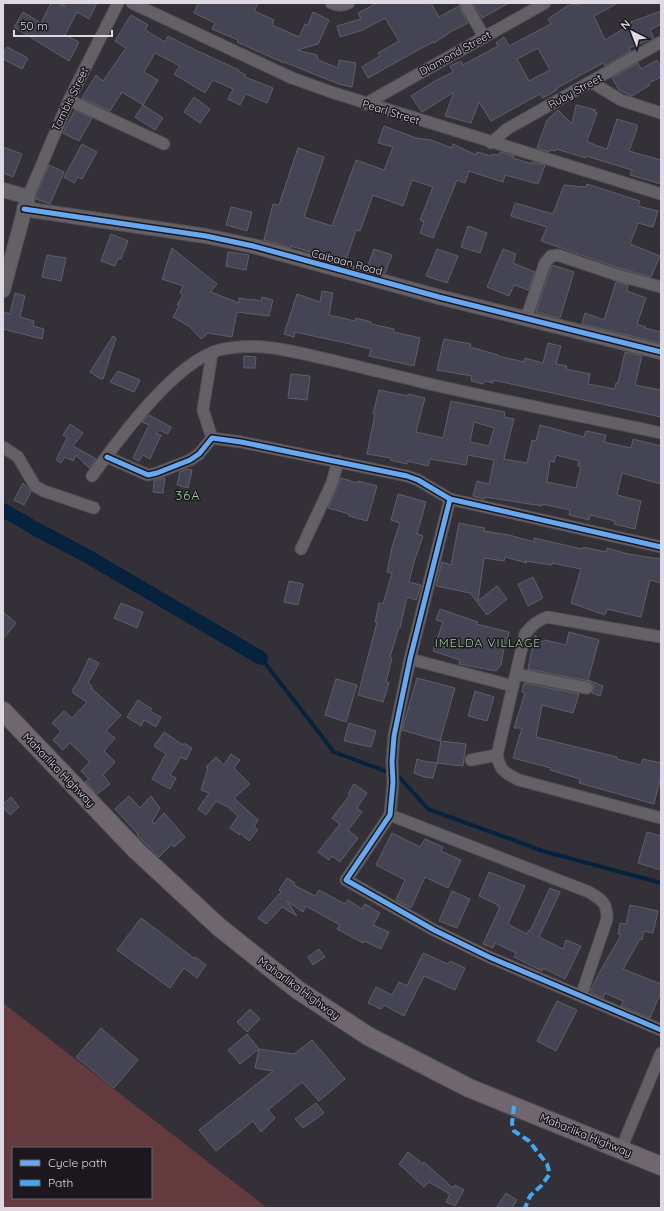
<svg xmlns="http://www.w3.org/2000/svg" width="664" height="1211" font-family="Quicksand,sans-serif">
<rect width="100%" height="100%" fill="#343038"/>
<!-- green -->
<path fill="#633a3d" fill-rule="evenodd" d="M3 1003 239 1186 267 1208H3ZM13 1148H151V1198H13Z"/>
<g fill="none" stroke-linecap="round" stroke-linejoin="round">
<!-- stream -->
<polyline stroke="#05233c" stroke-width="4" points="261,658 334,752 398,776 428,809 543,851 661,883"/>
<!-- canal -->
<polyline stroke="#05233c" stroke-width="14" points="3,510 36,529 87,556 261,658"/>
</g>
<!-- building -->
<g fill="#454454" stroke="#5f5e65" fill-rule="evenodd">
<polygon points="51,3 58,3 64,7 65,6 60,3 97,3 89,19 77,12 65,35 79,42 69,61 14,27 23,12 41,23"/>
<polygon points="198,3 258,3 254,11 274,20 272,25 299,37 305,24 308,25 313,12 329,20 318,44 297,50 317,55 318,60 338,68 339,60 356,63 352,87 339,84 284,62 284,63 237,42 238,40 212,29 215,23 194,13"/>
<polygon points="377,3 431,3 439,17 459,6 468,23 448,33 448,34 434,43 433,42 409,55 368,78 362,67 380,56 378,53 399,41 385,18 363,30 340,37 337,26 361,19 358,13"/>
<polygon points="475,3 509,3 482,18 474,4"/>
<path d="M583 3H618L594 16 605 40 631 24V22L661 11V24L650 30 654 38 629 48 631 51 605 66 603 63 557 88V90L543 98 540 94 491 121 479 102 471 123 445 116 454 92 422 112 411 96 435 81 453 72 450 66 461 61 463 65 498 46 496 43 504 37 509 46 551 24 548 19 567 6 574 4 576 5ZM538 48 550 70 529 81 517 59Z"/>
<polygon points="131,15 148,25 145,30 165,42 168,36 189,47 239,70 238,71 246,75 245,77 273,88 267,103 246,94 240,105 228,99 233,89 213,80 205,93 174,74 180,66 155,53 144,72 158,80 143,105 122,92 110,111 82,98 96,75 103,81 126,48 115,41"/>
<polygon points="7,47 28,58 22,69 3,59 3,54"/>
<polygon points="657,60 661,67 661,77 649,83 650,85 632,96 619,90 612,78 638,63 641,69"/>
<polygon points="194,97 210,109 200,123 184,112"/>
<polygon points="143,105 163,118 155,130 135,117"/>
<polygon points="576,105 596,110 593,111 597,113 587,141 597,146 607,149 617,119 637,125 637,129 629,151 661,160 661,184 630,175 632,170 586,156 586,158 556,149 555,151 550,150 549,152 537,148 547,120 558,110 572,124"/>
<polygon points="75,110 92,118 79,141 63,133"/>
<polygon points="384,126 416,138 431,140 452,148 453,144 476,155 477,152 491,156 492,154 499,155 500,152 514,156 513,158 532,164 532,162 545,165 538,184 505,175 503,182 469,171 465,183 457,180 433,238 420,233 424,222 420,220 433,187 412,180 403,206 373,195 360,231 356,230 345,263 291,246 291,248 264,240 273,204 279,205 298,148 324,157 304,217 332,226 356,160 384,170 393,147 378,143"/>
<polygon points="82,144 97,152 82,179 78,177 74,183 64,177"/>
<polygon points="3,147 22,154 13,177 3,173"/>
<polygon points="49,165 64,172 50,204 36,199 36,195"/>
<polygon points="587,184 640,201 638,206 658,211 653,227 638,223 630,244 660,256 651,277 619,268 541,241 547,227 511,216 515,203 553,214 564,185 586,187"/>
<polygon points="231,207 252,212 247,231 226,225"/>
<polygon points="468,226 487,233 480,253 461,247"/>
<polygon points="111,234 128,241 121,259 118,259 115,266 101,261"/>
<polygon points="172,248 217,284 211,292 239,303 239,298 251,300 252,299 261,301 262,297 273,300 269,316 237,312 232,337 208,333 201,339 190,327 173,317 179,306 177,305 183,295 180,293 183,286 162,279"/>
<polygon points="374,249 392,255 385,273 367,268"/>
<polygon points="437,249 458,256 447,283 426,276"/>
<polygon points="503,249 516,254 513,263 535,272 528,290 514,285 509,296 487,287"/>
<polygon points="228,252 249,255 246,270 226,266"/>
<polygon points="47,255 66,258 61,281 42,277"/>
<polygon points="552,265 574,272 560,318 536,312"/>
<polygon points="616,282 628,285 627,291 646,298 637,324 646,327 645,328 661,332 661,343 582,324 585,313 604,320"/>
<polygon points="322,291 333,293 329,315 355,321 356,318 371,322 371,324 394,329 394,332 420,338 414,366 369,356 371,349 350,344 295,332 294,337 284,334 297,294 320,302"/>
<polygon points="15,293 25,296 20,317 34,321 33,326 44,329 42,339 3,329 3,312 10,314"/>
<polygon points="113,336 116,338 103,379 100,379 90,372"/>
<polygon points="444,339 471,344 470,347 498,355 498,356 524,362 525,358 543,363 548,343 561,346 556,364 567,366 566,369 590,374 588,384 615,389 616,383 618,383 625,352 642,356 635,385 661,390 661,417 493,380 493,383 485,381 483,384 471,381 472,376 437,370"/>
<polygon points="244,356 256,357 255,368 244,368"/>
<polygon points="118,371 140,380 134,392 110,382"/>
<polygon points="291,374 310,376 307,400 288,398"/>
<path d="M379 390 408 396V394L425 398 416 432 443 438 451 401 505 412 504 417 514 419 504 459 527 463 532 440 536 441 540 425 584 437 586 431 606 435 604 442 631 448 633 439 661 446V484L622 473 617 495 641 501 635 529 614 524 615 521 590 515 589 520 569 515 570 510 542 504V506L485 497 484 499 473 496 477 481 489 484 494 460 468 455 466 465 430 459 428 466 407 461V464L390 460 391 458 367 454 375 414H373ZM474 422 494 428 489 446 470 442ZM556 455 579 461 578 466H581L576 488 547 482 550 461 554 462Z"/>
<polygon points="149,415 171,427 168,434 159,430 156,434 161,435 150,459 143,455 139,461 133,458 149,425 142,422"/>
<polygon points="70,424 83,433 73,446 96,459 89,468 76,455 73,461 65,457 61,463 56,460 67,438 63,435"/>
<polygon points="187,469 192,470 188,488 177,485 180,472"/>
<polygon points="163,478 165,478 163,493 153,492 154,481"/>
<polygon points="341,478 357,483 358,481 377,486 367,521 349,516 349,514 328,508"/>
<polygon points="23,483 31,492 24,505 14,500"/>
<polygon points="398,494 426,502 417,534 423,536 414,562 409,582 421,585 416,600 407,597 400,628 399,627 390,657 392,658 386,682 389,683 383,702 358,695 377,622 375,622 379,603 383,604 392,573 387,572 392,547 400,523 391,520"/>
<polygon points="459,523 484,528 484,531 509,535 534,542 534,538 582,549 583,547 606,552 607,548 628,554 661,559 661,583 650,580 641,617 607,609 605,615 571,603 581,569 552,563 552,565 525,561 527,563 505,557 504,561 484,558 478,601 497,586 507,599 487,615 470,593 436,586 442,562 451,565"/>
<polygon points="533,577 543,598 528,606 518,584"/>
<polygon points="289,581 303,584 298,605 284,602"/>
<polygon points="121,603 143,612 137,628 114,618"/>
<polygon points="440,609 478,622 476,624 509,632 505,648 504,648 501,665 496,671 459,664 460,660 433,651 443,622 436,620"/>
<polygon points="3,612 16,623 3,639"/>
<polygon points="569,632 599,640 588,680 603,686 600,696 592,693 594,686 589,681 528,669 535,635 541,642 545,640 566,645"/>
<polygon points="89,658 99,663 88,683 92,686 91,688 121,715 106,731 115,738 104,751 115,762 103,775 110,784 97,794 85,782 89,779 81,771 90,762 70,743 63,750 53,740 61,731 52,723 64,711 72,718 87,702 73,693 73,689 78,682"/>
<polygon points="417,678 455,688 440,741 402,730"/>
<polygon points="336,679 357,685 346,722 325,715"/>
<polygon points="524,683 579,694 573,713 542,705 536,737 617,757 617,759 641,765 643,759 661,763 661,776 654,804 579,783 580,779 550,770 551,768 513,758 522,728 514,728 525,693 522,692"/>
<polygon points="475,691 494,697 487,721 468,716"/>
<polygon points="138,700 152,709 150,711 161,717 156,727 144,720 141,726 127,717"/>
<polygon points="349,723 376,731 371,747 344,741"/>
<polygon points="164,732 183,745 184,743 192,748 186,760 181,757 170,775 176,778 170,789 152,779 166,754 154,746"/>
<polygon points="441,741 466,744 463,766 437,763"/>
<polygon points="231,754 240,760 234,768 250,784 234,798 258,820 254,827 258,830 249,841 240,833 240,835 230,828 238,816 228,807 216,801 206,815 198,809 209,793 201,790 208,768 206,767 216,757 224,765"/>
<polygon points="417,759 423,761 437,763 433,778 424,777 414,773"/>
<polygon points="354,784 367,793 357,808 362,812 348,830 358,838 340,862 332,856 329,860 318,852 340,824 332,818 350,795 348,794"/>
<polygon points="129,796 140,808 151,796 160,808 152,822 154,824 164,813 185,837 174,847 172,844 159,857 137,835 138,834 115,809"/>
<polygon points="11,797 19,807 10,815 3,807 3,804"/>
<polygon points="647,832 661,836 661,870 638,863"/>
<polygon points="392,833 420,847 425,839 443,847 441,851 461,860 448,888 425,877 411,908 396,900 405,880 376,865"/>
<polygon points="489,872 525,886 508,924 527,934 529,930 530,931 550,888 560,892 539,937 563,949 566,940 581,946 565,979 543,968 542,971 514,957 516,953 495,943 493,948 483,944 500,907 497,906 498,905 479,896"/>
<polygon points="287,878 295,883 294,885 315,896 319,890 345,904 348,900 362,909 365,904 380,913 373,925 389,932 381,949 364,941 363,943 337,929 340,925 306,906 303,912 287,901 297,916 282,907 266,924 258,918 281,892 279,890"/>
<polygon points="452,891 470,899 457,928 439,921"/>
<polygon points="630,905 658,911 653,933 644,931 642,940 640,939 623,969 661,984 661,992 650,1018 621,1006 623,1001 605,993 603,998 590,992 598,975 621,935 618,934 620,923 626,924"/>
<polygon points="141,918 194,958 195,957 206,965 197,978 184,968 170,988 117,950"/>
<polygon points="319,949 325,957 313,965 308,957"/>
<polygon points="423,953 448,964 450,961 465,968 455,990 424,976 404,1016 384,1005 381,1009 368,1003 376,987 392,995 399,982 407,986"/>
<polygon points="557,1001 577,1010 556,1051 537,1041"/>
<polygon points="250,1009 260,1019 247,1032 237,1022"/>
<polygon points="101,1028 138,1060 114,1088 76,1057"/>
<polygon points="247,1034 259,1049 240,1064 228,1050"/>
<polygon points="312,1040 345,1079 319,1101 302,1082 268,1110 275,1118 261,1132 253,1121 216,1151 199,1130 273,1071 255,1068 259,1049 294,1054"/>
<polygon points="316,1103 324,1113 303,1128 295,1119"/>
<polygon points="408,1152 423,1164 424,1162 453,1188 455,1185 464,1190 455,1206 446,1202 450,1194 429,1182 424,1187 399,1164"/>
<polygon points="506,1193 517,1200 512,1208 496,1208"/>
</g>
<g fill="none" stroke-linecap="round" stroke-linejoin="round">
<defs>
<g id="minor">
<polyline points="132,3 292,78 334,93 661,194"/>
<path d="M331 3C337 6 343 6 349 3"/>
<polyline points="465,3 484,37"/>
<polyline points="591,82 621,100 661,113"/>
<polyline points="69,100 164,144"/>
<polyline points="365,104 545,3"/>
<polyline points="491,143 507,129 661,42"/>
<polyline points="28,197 69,100 118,3"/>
<polyline points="526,319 545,263 551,256 558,255 617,275 661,287"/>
<polyline points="212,353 203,410 212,438"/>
<polyline points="3,447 18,457 35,486 44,491 94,508"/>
<polyline points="107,457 148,475 157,473 190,460 199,454 212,438 241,442 407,476 418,480 450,499 661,547"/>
<path d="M92 476C119 439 175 362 219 350 258 340 298 353 335 361 368 369 401 377 434 385 509 402 585 417 661 433"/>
<polyline points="450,499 410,659 394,736 392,762 393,782 390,815 346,880 434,930 489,957 661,1030"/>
<polyline points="301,549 332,483 338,461"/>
<path d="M661 637 547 617C537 621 532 625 525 634L497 755C500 771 505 773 519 780L661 818"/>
<polyline points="410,659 513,686"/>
<polyline points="516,674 587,688"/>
<polyline points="471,760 497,755"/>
<path d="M390 815 589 892C602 900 607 902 607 919L581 996"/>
<polyline points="621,1149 661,1053"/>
</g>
<g id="tertiary">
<polyline points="3,190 28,197 3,290"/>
<polyline points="24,209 206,236 253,246 439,297 661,352"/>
</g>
<polyline id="trunk" points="3,711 137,851 219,927 298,990 368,1036 469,1088 661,1166"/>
</defs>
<!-- minor casing -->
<use href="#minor" stroke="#534f56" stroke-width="13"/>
<!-- tertiary casing -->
<use href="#tertiary" stroke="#534f56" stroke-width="16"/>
<!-- trunk casing -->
<use href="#trunk" stroke="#534f56" stroke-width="20"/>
<!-- minor -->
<use href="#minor" stroke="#636066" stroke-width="11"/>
<!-- tertiary -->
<use href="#tertiary" stroke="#636066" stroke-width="14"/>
<!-- trunk -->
<use href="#trunk" stroke="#70676e" stroke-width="18"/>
<!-- quiet -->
<polyline stroke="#3fa9f5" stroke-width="4" stroke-dasharray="8 4" stroke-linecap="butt" points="514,1106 512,1123 514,1131 529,1141 547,1164 549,1171 549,1175 541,1186 530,1196 525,1208"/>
<defs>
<g id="cycleway">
<polyline points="24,209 206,236 253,246 439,297 661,352"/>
<polyline points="107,457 148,475 157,473 190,460 199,454 212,438 241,442 407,476 418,480 450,499 661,547"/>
<polyline points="450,499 410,659 394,736 392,762 393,782 390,815 346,880 434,930 489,957 661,1030"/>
</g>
</defs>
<!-- cycleway casing -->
<use href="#cycleway" stroke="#1b171d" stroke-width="8"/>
<!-- cycleway -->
<use href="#cycleway" stroke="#66a8f1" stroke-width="5"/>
</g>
<g text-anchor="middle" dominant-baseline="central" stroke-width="3" stroke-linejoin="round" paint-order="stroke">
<!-- street labels -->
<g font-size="11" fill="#ded9e2" stroke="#1b171d">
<text transform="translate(455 53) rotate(-29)">Diamond Street</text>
<text transform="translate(575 91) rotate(-29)">Ruby Street</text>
<text transform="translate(70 99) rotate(-64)">Tambis Street</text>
<text transform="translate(391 112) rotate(17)">Pearl Street</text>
<text transform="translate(347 262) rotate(15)">Caibaan Road</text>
<text transform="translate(59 770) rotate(46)">Maharlika Highway</text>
<text transform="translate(299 988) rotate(36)">Maharlika Highway</text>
<text transform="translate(586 1135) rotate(22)">Maharlika Highway</text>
</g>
<!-- neighbourhood labels -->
<g font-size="12" letter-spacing="1" fill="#9bd297" stroke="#1b171d">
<text x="488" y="642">IMELDA VILLAGE</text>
</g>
<!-- quarter labels -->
<g font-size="13" letter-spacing="1" fill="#9bd297" stroke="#1b171d">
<text x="188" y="495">36A</text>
</g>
</g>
<!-- border -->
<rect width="664" height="1211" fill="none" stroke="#ded9e2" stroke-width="8"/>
<!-- legend -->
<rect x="12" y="1147" width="140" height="52" fill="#1b171d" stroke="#69656c"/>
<rect x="20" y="1160" width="20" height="6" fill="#66a8f1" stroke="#69656c"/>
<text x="48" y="1167" font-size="12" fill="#ded9e2">Cycle path</text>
<rect x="20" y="1180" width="20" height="6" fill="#3fa9f5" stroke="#69656c"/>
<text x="48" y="1187" font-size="12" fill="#ded9e2">Path</text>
<!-- north arrow -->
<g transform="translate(632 32) rotate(318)" stroke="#1b171d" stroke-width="3" paint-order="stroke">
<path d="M0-3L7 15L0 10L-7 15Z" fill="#ded9e2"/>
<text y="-6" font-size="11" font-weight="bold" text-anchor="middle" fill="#ded9e2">N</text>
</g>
<!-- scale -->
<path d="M14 30v6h98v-6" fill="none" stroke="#ded9e2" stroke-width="2"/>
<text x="20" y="30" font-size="12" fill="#ded9e2" stroke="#1b171d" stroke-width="3" paint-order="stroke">50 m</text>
</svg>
